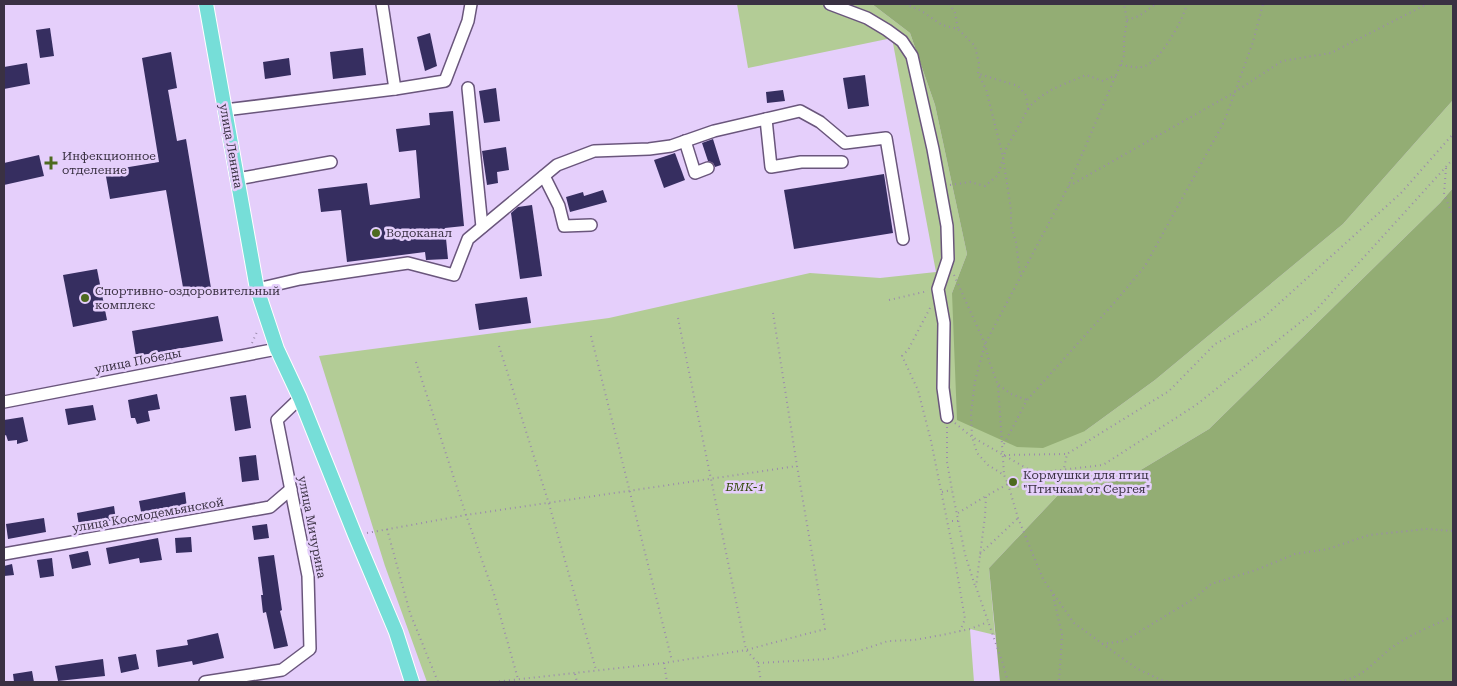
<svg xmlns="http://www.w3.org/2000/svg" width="1457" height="686" font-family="'Roboto Serif',serif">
<rect width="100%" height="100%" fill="#e5cffb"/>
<!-- green -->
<polygon fill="#b3cc96" points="737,4 872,4 910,33 935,105 967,254 952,293 1085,431 1155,380 1343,224 1453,100 1453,188 1440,203 1209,429 1129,477 1060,493 989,568 995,635 970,629 974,682 427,682 385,566 319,356 609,318 810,273 880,278 936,272 892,38 748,68"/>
<!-- forest -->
<g fill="#93ad74">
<polygon points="872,4 1453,4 1453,100 1343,224 1155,380 1085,431 1043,448 1017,447 957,420 952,293 967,254 935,105 910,33"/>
<polygon points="1453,188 1453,682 1000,682 989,568 1060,493 1129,477 1209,429 1440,203"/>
</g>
<!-- building -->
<g fill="#362e60">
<polygon points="50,28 54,56 40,58 36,30"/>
<polygon points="430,33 437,66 425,71 417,37"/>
<polygon points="363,48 366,75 333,79 330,52"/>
<polygon points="171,52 177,88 168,90 177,141 186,139 211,288 184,293 166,190 110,199 105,171 159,162 142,58"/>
<polygon points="289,58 291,75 265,79 263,62"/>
<polygon points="27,63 30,84 4,89 4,67"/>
<polygon points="865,75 869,106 848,109 843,78"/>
<polygon points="496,88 500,121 484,123 479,91"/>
<polygon points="783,90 785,101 767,103 766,92"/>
<polygon points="453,111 464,226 445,228 448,259 426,260 425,252 347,262 341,210 321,212 318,189 367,183 370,205 420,198 416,150 399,152 396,129 430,125 429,113"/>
<polygon points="713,139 721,165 715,167 713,163 708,161 702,143"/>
<polygon points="506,147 509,170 497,172 498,183 487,185 482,151"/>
<polygon points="675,153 685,180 664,188 654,160"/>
<polygon points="39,155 44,176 4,185 4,163"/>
<polygon points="884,174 893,233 794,249 784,190"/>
<polygon points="603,190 607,202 570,212 566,197 583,192 584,196"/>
<polygon points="532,205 542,276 520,279 511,213 518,207"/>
<polygon points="97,269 107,320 73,327 63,275"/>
<polygon points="527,297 531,323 479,330 475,304"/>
<polygon points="218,316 223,341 136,356 132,331"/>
<polygon points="157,394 160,409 148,411 150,421 137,424 135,418 131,418 128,400"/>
<polygon points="246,395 251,428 235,431 230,397"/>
<polygon points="93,405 96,420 68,425 65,409"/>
<polygon points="23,417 28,441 17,444 17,440 8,441 6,435 4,436 4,420"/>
<polygon points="256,455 259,480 242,482 239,457"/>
<polygon points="185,492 187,508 142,517 139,501"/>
<polygon points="114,506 116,520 79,526 77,513"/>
<polygon points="44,518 46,532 8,539 6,524"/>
<polygon points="267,524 269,538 254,540 252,526"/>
<polygon points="191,537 192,552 176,553 175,538"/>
<polygon points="158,538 162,560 140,563 139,558 109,564 106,548"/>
<polygon points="88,551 91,565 72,569 69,555"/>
<polygon points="274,555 282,610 280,611 288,646 274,649 266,612 263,613 261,595 263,595 258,557"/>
<polygon points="52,558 54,576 40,578 37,560"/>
<polygon points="12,564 14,575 4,576 4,566"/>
<polygon points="218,633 224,658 193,665 192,661 158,667 156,650 188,645 187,640"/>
<polygon points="136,654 139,669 121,673 118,657"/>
<polygon points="103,659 105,676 58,681 55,666"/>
<polygon points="32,671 34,682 14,682 13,674"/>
</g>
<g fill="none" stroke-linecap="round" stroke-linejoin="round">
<defs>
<g id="minor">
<polyline points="382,4 395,89"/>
<polyline points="830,4 867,18 887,30 902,41 912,56 933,149 947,226 948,259 938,289 944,323 943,388 947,417"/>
<polyline points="468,88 482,227"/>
<polyline points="225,110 395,89 445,81 468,21 471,4"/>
<polyline points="766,119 771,167 801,162 842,162"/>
<polyline points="685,141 695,173 708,168"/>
<polyline points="544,176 559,206 564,226 591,225"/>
<polyline points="237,179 331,162"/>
<polyline points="257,289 300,279 408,263 454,275 468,239 557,165 594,151 649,149 671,146 714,131 800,111 820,122 845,143 886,138 903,239"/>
<polyline points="4,402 277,349"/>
<polyline points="4,554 270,507 291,489"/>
<polyline points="205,682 282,670 310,649 308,576 277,420 300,398"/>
</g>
<polyline id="major" points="206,4 257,289 277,349 300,398 355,535 396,632 412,682"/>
</defs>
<!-- minor casing -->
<use href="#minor" stroke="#6a567c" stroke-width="14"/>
<!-- major casing -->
<use href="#major" stroke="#fff" stroke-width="16"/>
<!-- path -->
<g stroke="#9b8bac" stroke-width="2" stroke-dasharray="1 4" stroke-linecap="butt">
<polyline points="905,4 920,10 942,25 958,29 975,46 979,64 978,74 986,89 1003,157 1011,210 1011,226 1016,242 1020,274"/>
<polyline points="949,4 955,13 958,29"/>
<polyline points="1127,20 1139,16 1156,4"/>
<path d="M1121 65C1129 66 1137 69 1145 66 1161 60 1183 20 1187 4"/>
<path d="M1028 109C1043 90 1065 84 1086 75L1103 81 1116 75 1124 56V39L1127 20 1124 4"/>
<polyline points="1446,168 1444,194 1453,216"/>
<polyline points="950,185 970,182 985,186 998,175 1006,149 1028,109 1026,95 1018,86 979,74"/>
<polyline points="1069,186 1235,92 1282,61 1331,53 1427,4"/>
<polyline points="954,275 985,344 989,361 998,385 1004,474"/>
<polyline points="889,300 928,291"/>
<polyline points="930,308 908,350 902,356 918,390 931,441 954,555 965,619 960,631"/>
<polyline points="678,318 746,650 825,629 797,466 773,313"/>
<polyline points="591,336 672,661"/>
<polyline points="252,343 257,332"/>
<polyline points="499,346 549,504 596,670"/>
<polyline points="416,362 466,515 494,594 518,679"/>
<polyline points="999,385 1011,394 1027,400"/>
<polyline points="955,423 972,437 1035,473 1103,465 1196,405 1316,310 1453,159"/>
<polyline points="947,427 947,462 952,490 965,554 975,586"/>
<polyline points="1004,444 1027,400 1115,302 1145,266 1224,122 1253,42 1263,4"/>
<polyline points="1004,455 1067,454"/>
<polyline points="1008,484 1041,493 1060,488 1067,454 1169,391 1215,344 1263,318 1401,193 1453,134"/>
<polyline points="1008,484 1018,518 1043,579 1074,623 1136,668 1161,680 1172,682"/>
<polyline points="942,492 952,490"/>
<polyline points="958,513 986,496"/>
<polyline points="952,521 958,521"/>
<polyline points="387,529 410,613 438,682"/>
<polyline points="367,533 466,515 797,466"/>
<polyline points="980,554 1018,518"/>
<polyline points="1053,595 1062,635 1059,682"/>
<polyline points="1102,644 1124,641 1195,598 1211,584 1256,570 1295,554 1328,549 1369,535 1427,529 1453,531"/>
<polyline points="664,663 667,682"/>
<polyline points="758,663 828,659 850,654 888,641 914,640 942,635 970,629 988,622"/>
<polyline points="575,674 577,682"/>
<polyline points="494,682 664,663 746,650 758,663 761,682"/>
<polyline points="1008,682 1003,664 976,587 985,516 986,496 1008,484 1004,475 988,465 977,453 972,437 971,413 975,381 985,344 1068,187 1116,75"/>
<path d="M1335 682C1366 679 1374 659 1397 644 1411 634 1437 624 1453 616"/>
</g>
<!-- minor -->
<use href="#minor" stroke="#fff" stroke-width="11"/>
<!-- major -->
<use href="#major" stroke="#76ded8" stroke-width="14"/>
</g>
<!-- markers -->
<g fill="#4d6a1f" stroke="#e5cffb" stroke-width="2">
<path d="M48.5 155.5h5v5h5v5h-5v5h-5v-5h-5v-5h5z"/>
<circle cx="376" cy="233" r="5"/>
<circle cx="85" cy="298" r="5"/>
<circle cx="1013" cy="482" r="5"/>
</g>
<g text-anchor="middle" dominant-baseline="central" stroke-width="5" stroke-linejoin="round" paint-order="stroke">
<!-- street labels -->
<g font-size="12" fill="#3a3143" stroke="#e5cffb">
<text transform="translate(231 146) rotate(80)">улица Ленина</text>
<text transform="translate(138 361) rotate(-11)">улица Победы</text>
<text transform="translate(148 515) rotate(-10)">улица Космодемьянской</text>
<text transform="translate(312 527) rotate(79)">улица Мичурина</text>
</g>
<!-- poi labels -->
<g font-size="12" fill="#3a3143" stroke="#e5cffb" text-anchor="start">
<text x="62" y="156">Инфекционное<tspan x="62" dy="14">отделение</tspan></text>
<text x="386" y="233">Водоканал</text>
<text x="95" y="291">Спортивно-оздоровительный<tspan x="95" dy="14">комплекс</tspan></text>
<text x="1023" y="475">Кормушки для птиц<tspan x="1023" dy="14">"Птичкам от Сергея"</tspan></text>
</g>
<!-- park labels -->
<g font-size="12" font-style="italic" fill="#314806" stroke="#e5cffb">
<text x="745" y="487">БМК-1</text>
</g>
</g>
<!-- border -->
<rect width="1457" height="686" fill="none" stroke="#3a3143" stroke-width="10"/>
</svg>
